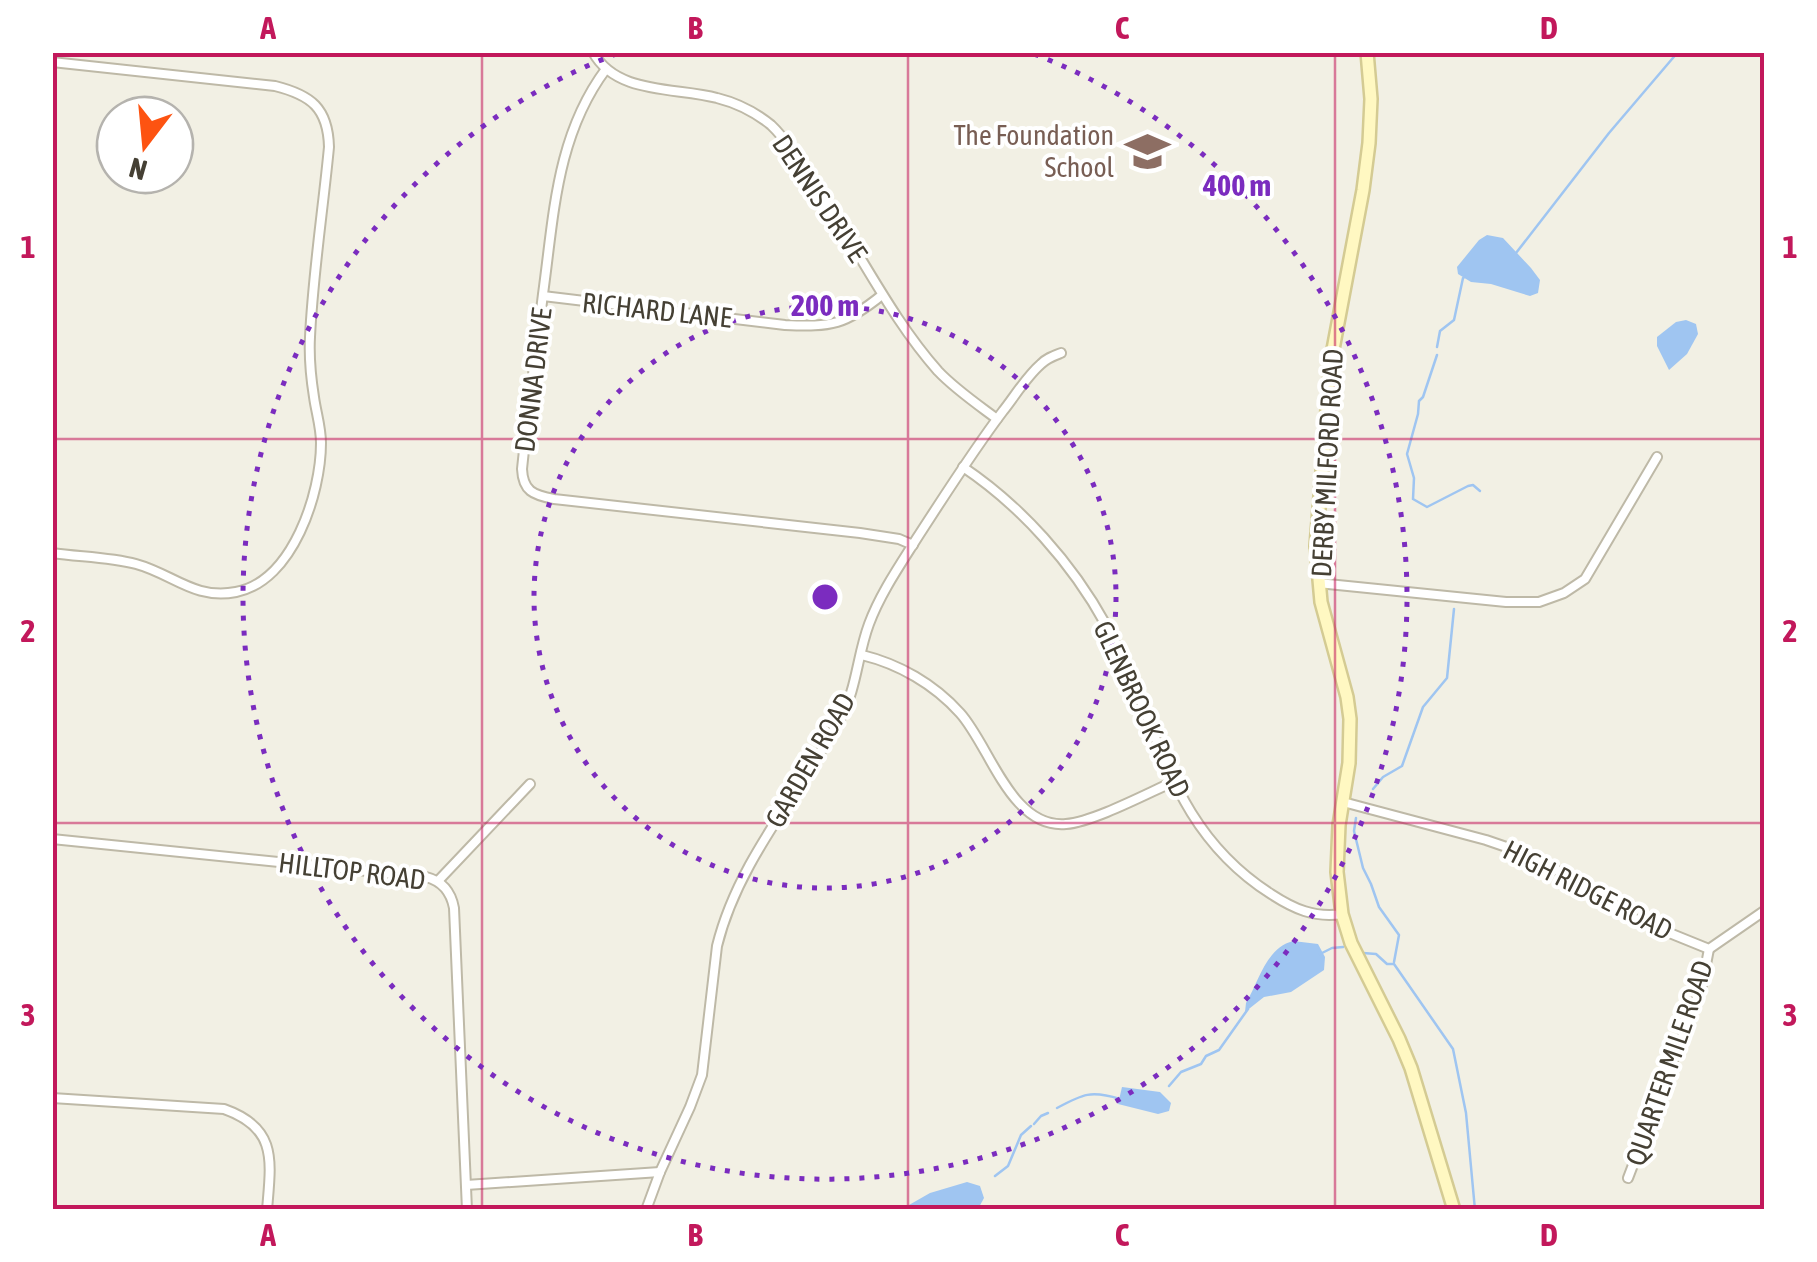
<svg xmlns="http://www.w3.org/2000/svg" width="1817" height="1262" font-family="'Asap Condensed',sans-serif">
<rect width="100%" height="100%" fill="#f2f0e4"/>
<!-- water -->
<g fill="#9fc5f1">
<polygon points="1487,235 1503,238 1531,268 1540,280 1538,293 1530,296 1491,284 1471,282 1458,274 1457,267 1479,240"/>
<polygon points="1686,320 1696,324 1698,334 1687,354 1669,370 1657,346 1657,337 1676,322"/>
<path d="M1293 941 1318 944 1325 957 1324 970 1291 992 1264 997 1245 1012 1246 1003C1259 981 1266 948 1293 941Z"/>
<polygon points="1122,1087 1160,1092 1171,1103 1169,1111 1158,1114 1118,1104"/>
<polygon points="967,1182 980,1186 984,1198 978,1209 902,1209 930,1193"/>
</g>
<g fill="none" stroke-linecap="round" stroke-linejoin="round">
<!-- stream -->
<g stroke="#9fc5f1" stroke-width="2.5">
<polyline points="1516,253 1609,133 1678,52"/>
<polyline points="1437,347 1440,331 1454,320 1463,278 1465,277"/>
<polyline points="1437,355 1423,397 1419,401 1418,414 1407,454 1414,478 1413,499 1427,507 1468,486 1473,485 1480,491"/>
<polyline points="1373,789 1383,777 1402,766 1423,707 1447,678 1454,609"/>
<polyline points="1356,818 1354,831 1363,868 1371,884 1379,907 1399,935 1394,962"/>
<polyline points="1363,953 1376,954 1387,964 1394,964 1453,1049 1466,1113 1475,1210"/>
<polyline points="1320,954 1332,948 1343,947"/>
<polyline points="1169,1086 1181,1072 1201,1064 1206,1056 1219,1050 1248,1009"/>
<path d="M1057 1108C1083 1094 1091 1090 1120 1099"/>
<polyline points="1034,1124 1041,1116 1048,1113"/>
<polyline points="995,1176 1008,1166 1021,1135 1031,1126"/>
</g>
<defs>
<g id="street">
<path d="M593 52C616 95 677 87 717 98 737 103 755 112 771 125 792 145 807 176 824 200 862 256 892 319 938 371 955 389 977 404 997 419"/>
<path d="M52 62 275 86C311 95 328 108 329 147 323 210 313 273 310 337 309 356 311 378 314 397 316 412 321 427 321 443 321 493 293 581 236 592 194 600 173 574 136 564 109 557 80 557 52 553"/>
<path d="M606 69C556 136 554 215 543 294 536 352 528 410 522 469 523 491 533 495 554 499L860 533 899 539 913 545"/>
<path d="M543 296 785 325C832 327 845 325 882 295"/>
<path d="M963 467C1021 506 1072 563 1106 625 1160 723 1166 827 1271 894 1294 909 1314 918 1342 914"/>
<polyline points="1318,583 1506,602 1539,602 1564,593 1585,579 1657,457"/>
<path d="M862 655C899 664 934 684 960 713 990 746 1011 829 1066 824 1093 822 1146 794 1173 782"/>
<polyline points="1343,802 1486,840 1518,851 1544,862 1630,917 1709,949 1764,911"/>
<path d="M52 839 426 877C442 881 451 892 454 908L467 1210"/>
<polyline points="438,881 530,784"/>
<path d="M52 1098 224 1109C278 1128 271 1161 267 1210"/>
<polyline points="1628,1178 1702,985 1709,949"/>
<polyline points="466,1185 660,1172"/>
<path d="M646 1210 660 1172 690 1107 702 1075 717 946C738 861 799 794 840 719 857 689 857 656 869 624 880 594 900 565 917 538 945 495 972 452 1003 411 1015 396 1026 377 1041 364 1047 358 1053 356 1061 353"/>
</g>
<polyline id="secondary" points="1367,52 1371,99 1369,143 1363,190 1331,360 1316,546 1321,602 1347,697 1350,719 1349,763 1339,825 1337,872 1342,914 1351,943 1399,1039 1411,1068 1454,1210"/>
</defs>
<!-- street casing -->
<use href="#street" stroke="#beb9a7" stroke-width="12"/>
<!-- secondary casing -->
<use href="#secondary" stroke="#d4cb93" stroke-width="16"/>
<!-- street -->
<use href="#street" stroke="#fff" stroke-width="8"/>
<!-- secondary -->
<use href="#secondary" stroke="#fff8c2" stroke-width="11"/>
</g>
<!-- grid -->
<path fill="none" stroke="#c2185b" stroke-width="2.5" stroke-opacity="0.55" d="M482 52V1210M908 52V1210M1335 52V1210M52 439H1764M52 823H1764"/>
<!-- distance rings -->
<g fill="none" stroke="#7b2cbf" stroke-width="5" stroke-dasharray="5 10">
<circle cx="825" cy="597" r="291"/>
<path d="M1034 54A582 582 0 1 1 616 54"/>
</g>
<!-- icons -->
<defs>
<symbol id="school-bare" viewBox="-9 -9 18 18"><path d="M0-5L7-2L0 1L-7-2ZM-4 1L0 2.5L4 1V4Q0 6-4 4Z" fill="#8d6e63" stroke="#fff" stroke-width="2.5" paint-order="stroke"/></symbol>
</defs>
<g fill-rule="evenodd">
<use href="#school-bare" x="1116" y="120" width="63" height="63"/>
</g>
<g text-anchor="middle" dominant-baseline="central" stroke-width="8" stroke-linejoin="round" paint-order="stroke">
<!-- education labels -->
<g font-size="28" fill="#785e54" stroke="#fff" text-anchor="end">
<text x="1114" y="135">The Foundation<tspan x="1114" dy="32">School</tspan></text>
</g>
<!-- street labels -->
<g font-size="28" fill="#454034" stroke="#fff">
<text transform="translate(820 198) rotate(56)">DENNIS DRIVE</text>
<text transform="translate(657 310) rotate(6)">RICHARD LANE</text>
<text transform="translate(533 380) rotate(-83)">DONNA DRIVE</text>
<text transform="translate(1327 463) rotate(-87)">DERBY MILFORD ROAD</text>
<text transform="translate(1142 709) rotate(65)">GLENBROOK ROAD</text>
<text transform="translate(810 760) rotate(-60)">GARDEN ROAD</text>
<text transform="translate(352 871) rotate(7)">HILLTOP ROAD</text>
<text transform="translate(1588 890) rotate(27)">HIGH RIDGE ROAD</text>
<text transform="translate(1669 1063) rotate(-71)">QUARTER MILE ROAD</text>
</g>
</g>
<circle cx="825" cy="597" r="15" fill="#7b2cbf" stroke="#fff" stroke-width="5"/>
<g font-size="30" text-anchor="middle" font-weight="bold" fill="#7b2cbf" stroke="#fff" stroke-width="8" stroke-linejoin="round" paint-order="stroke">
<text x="1237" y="196">400 m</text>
<text x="825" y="316">200 m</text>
</g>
<!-- border -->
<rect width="1817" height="1262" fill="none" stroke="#ffffff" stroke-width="110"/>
<!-- north arrow -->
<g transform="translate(145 145) rotate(196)"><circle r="48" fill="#ffffff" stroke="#b5b3ae" stroke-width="2.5"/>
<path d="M0-8L18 38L0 25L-18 38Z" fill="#fd5311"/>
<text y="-15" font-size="28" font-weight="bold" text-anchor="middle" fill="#454034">N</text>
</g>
<rect x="55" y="55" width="1707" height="1152" fill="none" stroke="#c2185b" stroke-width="4"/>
<g font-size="32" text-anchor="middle" font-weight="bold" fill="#c2185b">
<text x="268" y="39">A</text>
<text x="695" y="39">B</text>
<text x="1122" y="39">C</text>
<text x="1549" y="39">D</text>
<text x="28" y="258">1</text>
<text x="1790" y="258">1</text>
<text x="28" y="642">2</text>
<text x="1790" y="642">2</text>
<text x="28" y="1026">3</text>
<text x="1790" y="1026">3</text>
<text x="268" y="1246">A</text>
<text x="695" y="1246">B</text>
<text x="1122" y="1246">C</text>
<text x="1549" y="1246">D</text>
</g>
</svg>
